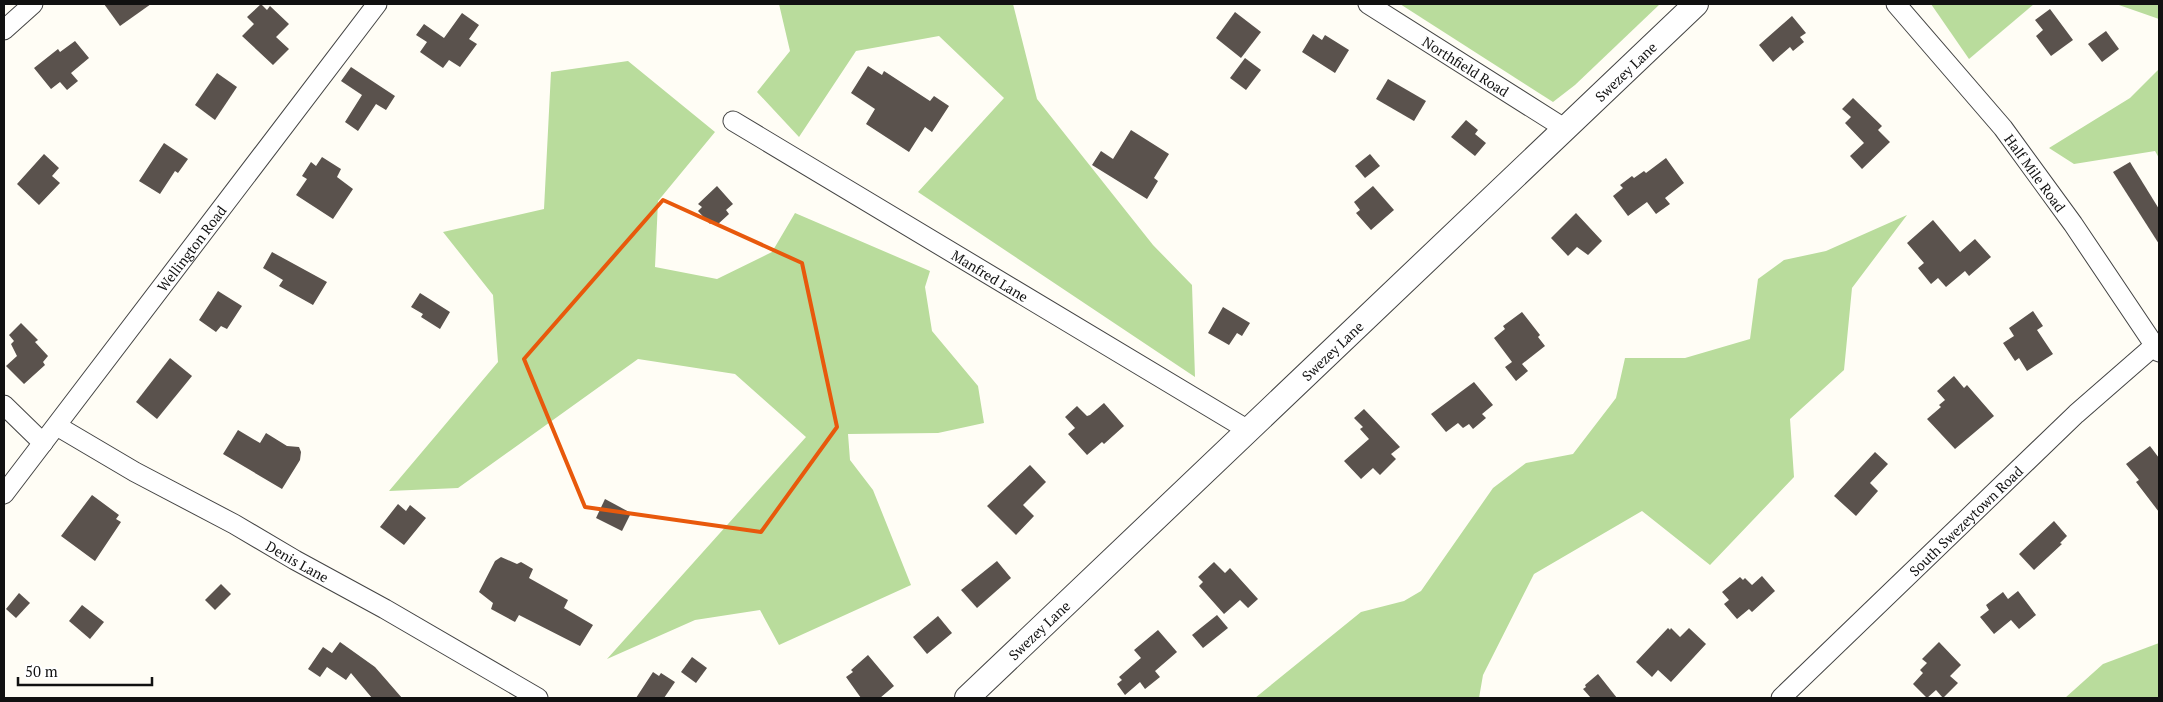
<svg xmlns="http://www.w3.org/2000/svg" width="2163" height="702" font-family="'PT Serif',serif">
<rect width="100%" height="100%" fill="#fffdf5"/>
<!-- forest -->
<g fill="#b9dc9c">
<polygon points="779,4 1013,4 1037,99 1153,245 1192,285 1195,377 918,192 1004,98 939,36 856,51 799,137 757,92 790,51"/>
<polygon points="1400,4 1660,4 1575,85 1553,102"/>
<polygon points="1931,4 2034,4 1969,59"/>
<polygon points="2116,4 2159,4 2159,19"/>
<polygon points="628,61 715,132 658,201 655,267 717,279 772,252 795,213 930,271 925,287 932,331 978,386 984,423 938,433 848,434 850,460 873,490 911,585 779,645 760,610 695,620 607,659 806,437 735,374 638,359 458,488 389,491 498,362 493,295 443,232 544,209 551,72"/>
<polygon points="2159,69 2159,158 2155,151 2074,164 2049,148 2130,98"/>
<polygon points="1907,215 1852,288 1844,370 1790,419 1794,477 1710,565 1642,511 1534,574 1483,675 1479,698 1255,698 1361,612 1404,601 1421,591 1493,488 1526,463 1573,454 1616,398 1625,358 1685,358 1750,339 1758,279 1784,260 1826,251"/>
<polygon points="2159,643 2159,698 2065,698 2103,664"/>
</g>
<!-- building -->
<g fill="#5a524d">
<polygon points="104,4 151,4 120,26"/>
<polygon points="261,4 267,10 270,6 289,24 276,37 289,49 273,65 242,36 254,24 247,17"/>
<polygon points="2050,9 2073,40 2051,56 2036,36 2043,30 2035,20"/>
<polygon points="1235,12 1261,32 1241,58 1216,38"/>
<polygon points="462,13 479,25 469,39 477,44 460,67 449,60 443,68 420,52 427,42 416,35 424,24 444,38"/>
<polygon points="1792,16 1806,33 1800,37 1804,42 1793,51 1790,47 1773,62 1759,45"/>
<polygon points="2106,31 2119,49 2102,62 2088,44"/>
<polygon points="1313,34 1322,40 1325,35 1349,50 1335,73 1302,52"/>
<polygon points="75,41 89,58 71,73 78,81 67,90 60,82 51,89 34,68 58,49 60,52"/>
<polygon points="1245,58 1261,70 1246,90 1230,78"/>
<polygon points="868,66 882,75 884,71 930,101 934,96 949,106 932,132 925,127 909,152 866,124 875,109 851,93"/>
<polygon points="351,67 395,96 386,110 376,104 358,131 345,122 362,95 341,81"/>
<polygon points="217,73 237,87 215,120 195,105"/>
<polygon points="1388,79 1426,101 1414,121 1376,99"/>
<polygon points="1853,98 1882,126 1878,130 1890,142 1862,169 1850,156 1864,143 1845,123 1851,117 1842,109"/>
<polygon points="1466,120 1478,130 1475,134 1486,143 1475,156 1451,137"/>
<polygon points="1131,130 1169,154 1154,178 1158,181 1147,199 1092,165 1101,151 1113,159"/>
<polygon points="164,143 188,159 178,173 175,171 160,194 139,181"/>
<polygon points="44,154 59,168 52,176 60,183 39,205 17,184"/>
<polygon points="1370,154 1380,166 1365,178 1355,166"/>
<polygon points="322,157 341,169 337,177 353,189 333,219 296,195 307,179 302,176 311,162 316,166"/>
<polygon points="1666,158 1684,183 1665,198 1670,204 1656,214 1647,202 1628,216 1613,196 1623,188 1620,185 1632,176 1634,178 1644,171 1646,173"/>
<polygon points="2130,162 2159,209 2159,244 2113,172"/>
<polygon points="717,186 733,204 726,210 729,214 717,225 713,221 710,224 698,211 702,207 698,204"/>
<polygon points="1373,186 1394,210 1371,230 1356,213 1360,210 1354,202"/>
<polygon points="1576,213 1602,241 1588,255 1577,247 1568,256 1551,238"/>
<polygon points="1933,220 1960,252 1975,239 1991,257 1969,276 1965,271 1946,287 1938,278 1931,284 1918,268 1924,263 1907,243"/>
<polygon points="272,252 327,282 313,305 279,286 283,280 263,268"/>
<polygon points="218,291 242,306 227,329 221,326 216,332 199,320"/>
<polygon points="420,293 450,312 440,329 421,317 423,314 411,307"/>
<polygon points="1223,307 1250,323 1242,336 1237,333 1229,345 1208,333"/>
<polygon points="2033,311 2043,326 2037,330 2053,354 2027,371 2019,358 2015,361 2003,343 2014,336 2009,328"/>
<polygon points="1522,312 1540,335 1538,337 1545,346 1522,364 1528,371 1516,381 1505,367 1512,362 1494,338 1505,329 1503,326"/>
<polygon points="21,323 38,340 35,342 48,356 43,362 45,365 24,384 6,366 17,356 11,344 14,341 9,335"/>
<polygon points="170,358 192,376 157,419 136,402"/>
<polygon points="1954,376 1964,388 1967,385 1994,416 1955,449 1927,419 1941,407 1939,405 1945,400 1937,391"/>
<polygon points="1474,382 1493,405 1482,414 1486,418 1473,429 1469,424 1463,428 1458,423 1446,432 1431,414"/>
<polygon points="1104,403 1124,426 1104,444 1102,442 1087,455 1068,434 1075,428 1065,417 1077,406 1087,416 1090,415"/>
<polygon points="1364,409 1400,447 1391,454 1396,459 1380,475 1373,468 1361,479 1344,461 1369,439 1360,429 1363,427 1354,418"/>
<polygon points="238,430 260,443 266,433 287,446 299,447 301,452 300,460 282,489 223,454"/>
<polygon points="2150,446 2159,458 2159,512 2136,482 2139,480 2126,464"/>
<polygon points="1875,452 1888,464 1870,483 1878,491 1856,516 1834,496"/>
<polygon points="1030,465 1046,482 1023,505 1034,516 1016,535 987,506"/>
<polygon points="92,495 119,515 116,519 121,522 95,561 61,536"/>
<polygon points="605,499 631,513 622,531 596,518"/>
<polygon points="398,504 406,511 410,505 426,518 404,545 380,527"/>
<polygon points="2054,521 2067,536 2060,543 2062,544 2034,570 2019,554"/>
<polygon points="501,557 517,564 521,562 533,569 529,578 568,600 564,608 593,625 580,646 519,615 515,622 491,609 493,603 479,592 495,561"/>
<polygon points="997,561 1011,578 977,608 961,590"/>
<polygon points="1214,562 1225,573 1230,568 1258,599 1248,608 1240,600 1224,614 1199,586 1203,582 1198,577"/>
<polygon points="1762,576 1775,591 1752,612 1749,609 1737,619 1724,604 1729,600 1722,592 1740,577 1743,580 1745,578 1752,585"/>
<polygon points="221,584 231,594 215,610 205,600"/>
<polygon points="2018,591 2036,615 2019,629 2011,620 1994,634 1980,617 1989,610 1986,605 2003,592 2008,599"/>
<polygon points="19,593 30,603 16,618 6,609"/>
<polygon points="82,605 104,622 90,639 69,621"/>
<polygon points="1217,615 1228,628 1203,648 1192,635"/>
<polygon points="938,616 952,633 927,654 913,637"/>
<polygon points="1668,628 1670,630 1671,628 1680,637 1689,628 1706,644 1671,682 1658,670 1652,677 1636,662"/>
<polygon points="1158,630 1177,652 1155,671 1160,677 1145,689 1140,682 1125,695 1117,684 1122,680 1119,677 1141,658 1134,650"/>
<polygon points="340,642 375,667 402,698 372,698 351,673 346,680 327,667 320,677 308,669 323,647 332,653"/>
<polygon points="1939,642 1961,665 1950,676 1958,683 1943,698 1936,690 1927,698 1913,684 1923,673 1920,670 1927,663 1922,659"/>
<polygon points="868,655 894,686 880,698 861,698 846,677 853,672 851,670"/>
<polygon points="692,657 707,668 696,683 681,672"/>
<polygon points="653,672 659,676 661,673 675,682 664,698 636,698"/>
<polygon points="1598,674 1617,698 1591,698 1583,689 1586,687 1585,685"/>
</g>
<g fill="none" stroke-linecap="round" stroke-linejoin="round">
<defs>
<g id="minor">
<path id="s1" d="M1368 4 1564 128"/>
<path id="s2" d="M1896 4 2003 128 2073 224 2159 352"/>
<polyline points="4,30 33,4"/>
<path id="s3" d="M733 121 1248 430"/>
<polyline points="4,405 43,443"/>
<path id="s4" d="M57 426 135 472 234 524 295 560 385 609 538 698"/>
<path id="s5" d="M4 494 377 4"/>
<path id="s6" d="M1781 698 2076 414 2154 346"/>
</g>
<g id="tertiary">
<path id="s7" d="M967 698 1696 4"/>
</g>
</defs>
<!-- minor casing -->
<use href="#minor" stroke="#444" stroke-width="21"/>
<!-- tertiary casing -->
<use href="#tertiary" stroke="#444" stroke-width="26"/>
<!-- minor -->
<use href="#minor" stroke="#fff" stroke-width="19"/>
<!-- tertiary -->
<use href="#tertiary" stroke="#fff" stroke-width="24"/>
</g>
<!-- marked area -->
<path fill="none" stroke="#e8590c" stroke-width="4" stroke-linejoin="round" d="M663 200 802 263 837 427 761 532 585 507 524 359Z"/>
<g text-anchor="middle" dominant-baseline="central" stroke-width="5" stroke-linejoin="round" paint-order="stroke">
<!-- street labels -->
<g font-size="14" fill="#111" stroke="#fff">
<text stroke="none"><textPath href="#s1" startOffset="116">Northfield Road</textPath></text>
<text stroke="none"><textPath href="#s7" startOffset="909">Swezey Lane</textPath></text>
<text stroke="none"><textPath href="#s2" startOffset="219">Half Mile Road</textPath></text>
<text stroke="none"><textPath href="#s5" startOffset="309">Wellington Road</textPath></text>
<text stroke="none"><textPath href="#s3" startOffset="300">Manfred Lane</textPath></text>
<text stroke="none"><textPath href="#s7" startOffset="504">Swezey Lane</textPath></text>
<text stroke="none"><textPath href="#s6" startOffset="256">South Swezeytown Road</textPath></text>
<text stroke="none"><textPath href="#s4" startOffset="276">Denis Lane</textPath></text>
<text stroke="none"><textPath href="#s7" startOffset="99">Swezey Lane</textPath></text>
</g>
</g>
<!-- border -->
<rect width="2163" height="702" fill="none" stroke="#111111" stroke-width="10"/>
<!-- scale -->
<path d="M18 677v8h134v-8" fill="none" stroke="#111111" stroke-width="2.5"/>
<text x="25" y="677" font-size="15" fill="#111111" stroke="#ffffff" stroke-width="4" paint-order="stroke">50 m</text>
</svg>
